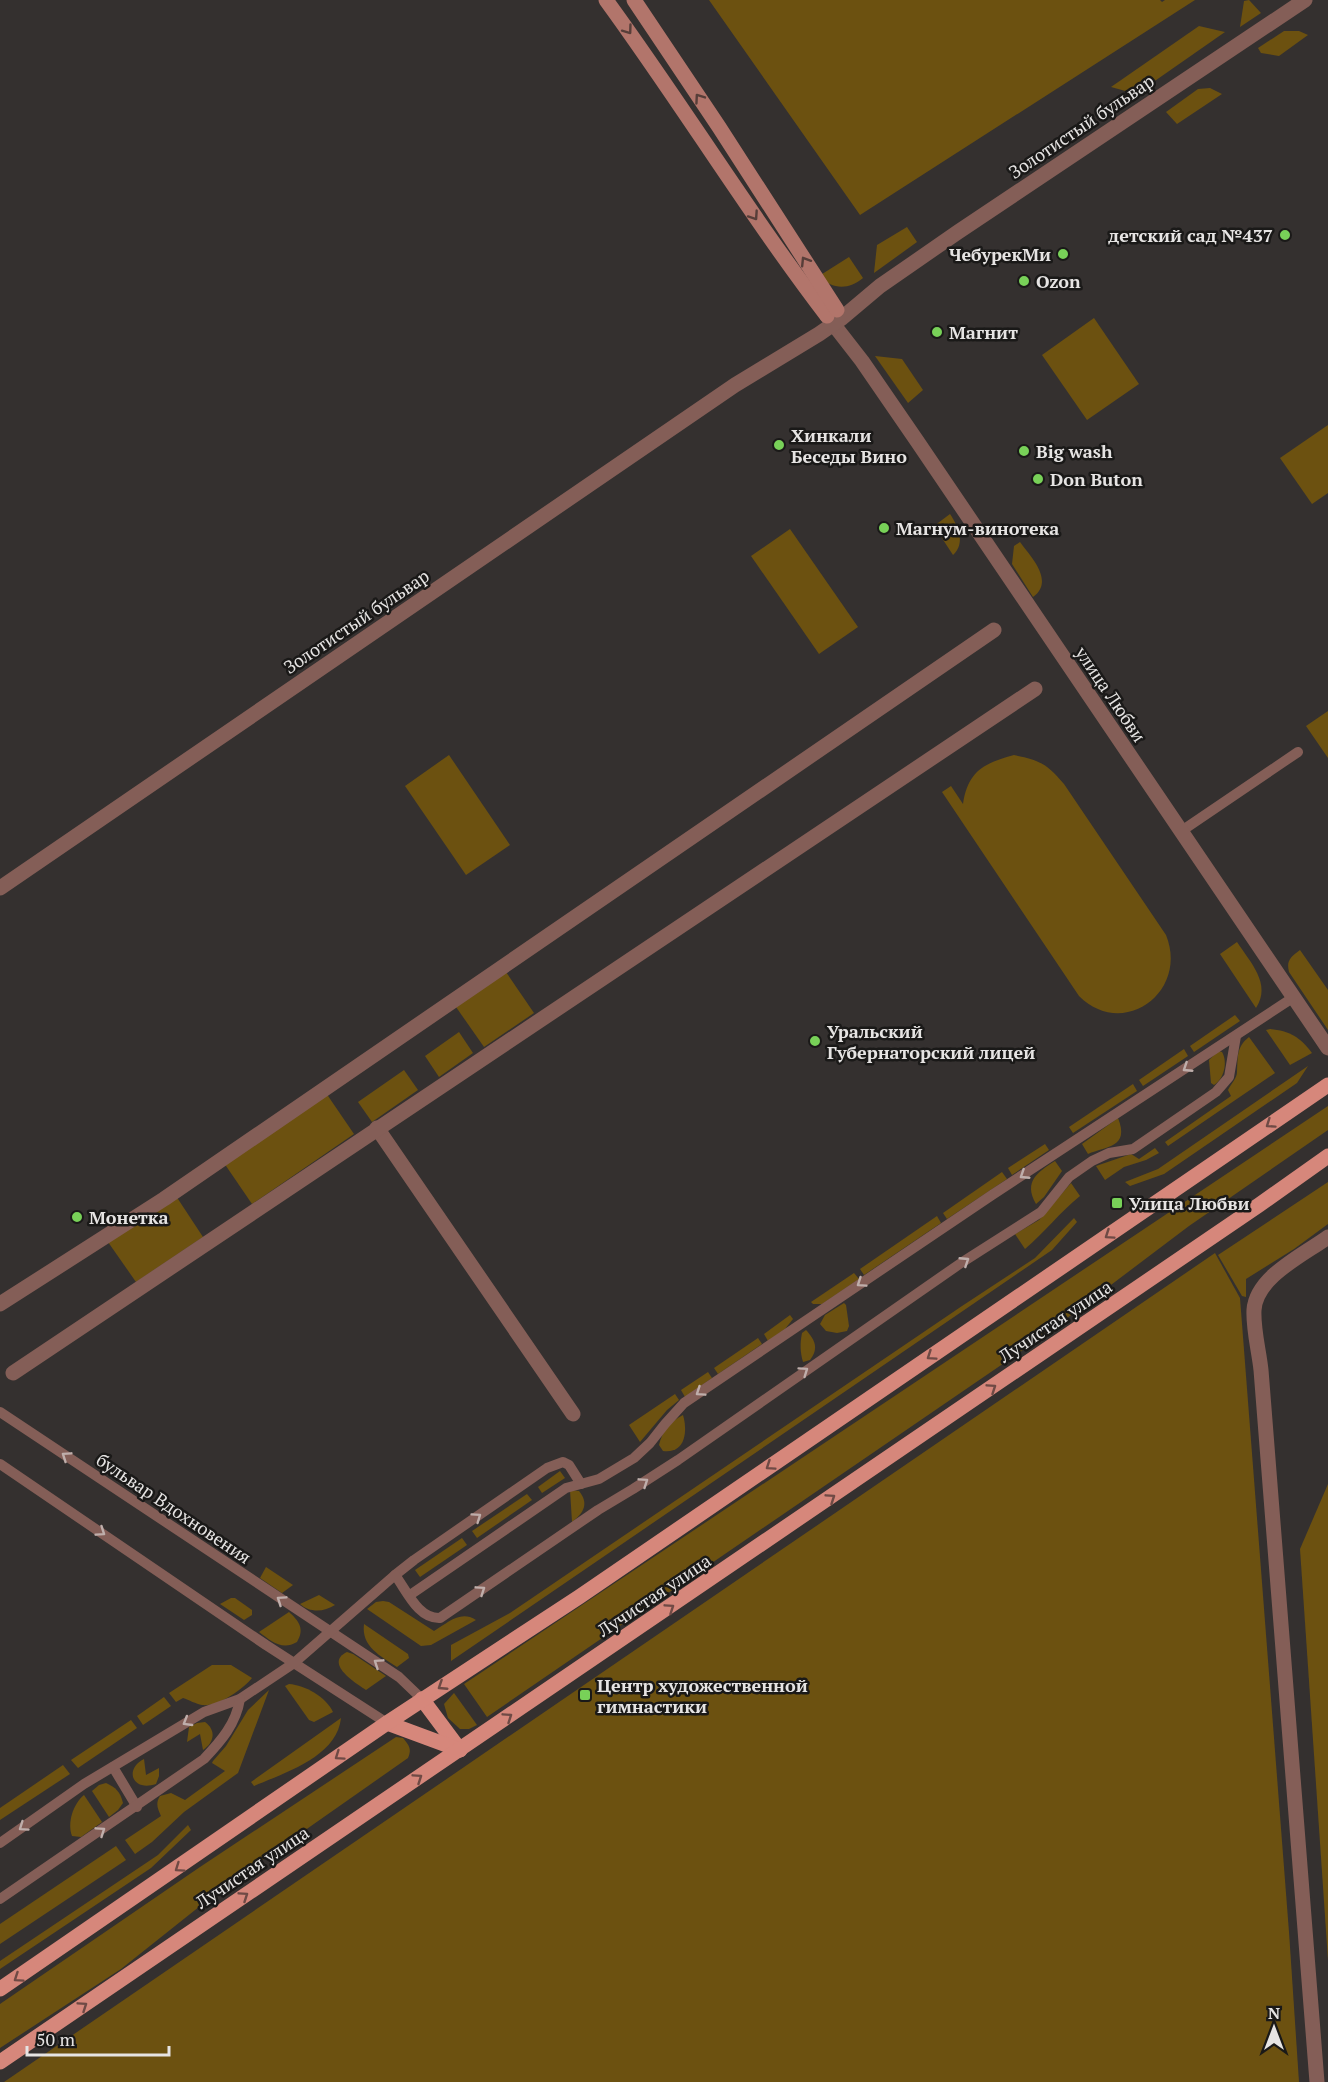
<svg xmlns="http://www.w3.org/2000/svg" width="1328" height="2082" font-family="'PT Serif',serif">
<rect width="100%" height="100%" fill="#34302f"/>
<!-- green -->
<g fill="#6c5110">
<polygon points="709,0 1160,0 1162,2 1165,0 1195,0 860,215"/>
<polygon points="1249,0 1261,13 1240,27 1244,1"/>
<polygon points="1199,26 1225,32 1139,92 1129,92 1111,87"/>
<polygon points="1284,31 1299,31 1308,35 1279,56 1261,53 1258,48"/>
<polygon points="1210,88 1222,94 1177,124 1166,112 1198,89"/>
<polygon points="907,227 917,242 874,273 877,245"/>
<path d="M849 257 863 278C849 290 832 290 819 276Z"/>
<polygon points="1094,318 1139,384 1087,420 1042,355"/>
<polygon points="875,356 902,359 923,390 908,403"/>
<polygon points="1328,425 1328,493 1312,504 1280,458"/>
<path d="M950 514C958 526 966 543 953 555L934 526Z"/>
<polygon points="790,529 858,627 819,654 751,556"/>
<path d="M1020 542C1031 557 1055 581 1033 597L1012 564 1014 546Z"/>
<polygon points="1328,711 1328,758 1306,726"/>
<polygon points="449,755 510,845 466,875 405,786"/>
<path d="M1014 755C1040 760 1047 764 1064 784L1166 935C1189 992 1123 1040 1079 996L942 792 951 786 963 804C968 771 984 763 1014 755Z"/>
<path d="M1237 942C1250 962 1272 984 1256 1008L1220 954Z"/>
<path d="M1300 950 1328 990V1030L1289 972C1286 960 1291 957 1300 950Z"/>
<polygon points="506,972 534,1013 484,1047 456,1007"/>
<polygon points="1235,1015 1240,1021 1194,1052 1190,1046"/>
<path d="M1270 1029C1290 1031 1300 1037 1312 1053L1290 1065 1266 1030Z"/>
<polygon points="459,1032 473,1053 439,1077 425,1056"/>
<path d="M1249 1037 1275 1073 1168 1146 1165 1142 1231 1096 1228 1090C1231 1084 1237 1078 1237 1072 1238 1058 1236 1047 1249 1037Z"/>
<polygon points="1184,1049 1188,1056 1143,1086 1139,1080"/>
<path d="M1218 1051 1222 1052C1228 1062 1224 1079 1214 1085L1211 1083 1209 1060Z"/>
<polygon points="1308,1066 1297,1083 1164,1174 1130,1186 1125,1182 1158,1169"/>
<polygon points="404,1070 418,1090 372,1122 358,1102"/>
<polygon points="1133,1084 1137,1091 1073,1133 1069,1127"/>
<polygon points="326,1093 354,1134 252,1204 224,1163"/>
<polygon points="1328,1106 1328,1130 1189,1226 1042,1337 487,1717 464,1684"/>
<path d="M1118 1118C1130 1148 1106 1146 1088 1154L1082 1144Z"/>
<polygon points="1045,1144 1049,1150 1012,1175 1008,1168"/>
<polygon points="1155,1148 1159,1153 1146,1160 1124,1167 1105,1180 1096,1166 1131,1154 1139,1159"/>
<path d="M1055 1161 1062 1171 1044 1197 1036 1204C1023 1181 1038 1172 1055 1161Z"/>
<polygon points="1002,1172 1007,1179 947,1219 943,1213"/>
<polygon points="1328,1182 1328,1224 1294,1249 1246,1279 1246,1297 1242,1296 1218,1255"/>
<path d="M1071 1183 1080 1196C1060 1212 1045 1232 1025 1249L1015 1234 1039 1220Z"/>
<polygon points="176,1196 203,1237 136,1282 108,1242"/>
<polygon points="937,1216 941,1223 864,1275 860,1269"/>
<polygon points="1074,1218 1077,1222 1052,1250 451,1661 451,1645 510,1613 962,1306 1035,1258"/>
<polygon points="1215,1253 1240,1298 1289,1932 1299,2082 4,2082"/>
<polygon points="854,1273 859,1279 822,1304 813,1304 811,1302"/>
<polygon points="844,1303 846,1305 849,1326 847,1331 837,1333 826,1331 820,1324 825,1315"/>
<polygon points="790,1315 793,1319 785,1329 768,1341 764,1334"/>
<path d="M806 1330C815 1340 819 1348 810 1360L803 1362C800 1352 800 1343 802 1333Z"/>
<polygon points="758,1338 762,1344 718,1374 714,1368"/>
<polygon points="708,1372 712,1378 685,1397 681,1390"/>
<polygon points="675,1394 679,1400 667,1410 640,1442 629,1425"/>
<path d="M683 1415C688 1432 685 1454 663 1451L659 1445C662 1431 671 1421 683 1415Z"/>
<polygon points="560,1471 565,1478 542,1493 538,1487"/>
<polygon points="1328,1484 1328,1960 1300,1549"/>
<path d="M570 1490 579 1491C589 1503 584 1513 572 1522Z"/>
<polygon points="527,1494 532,1500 477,1538 472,1531"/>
<polygon points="462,1538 467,1545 420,1577 415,1570"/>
<polygon points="266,1567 293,1585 282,1593 260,1578"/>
<path d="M319 1595 335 1605C324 1612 310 1613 300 1604Z"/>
<polygon points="231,1598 235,1598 252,1610 252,1615 244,1620 220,1604"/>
<path d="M383 1601 389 1602 434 1631C448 1623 460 1610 476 1620L431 1645 421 1646 367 1609 376 1602Z"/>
<path d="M289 1612C299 1621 305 1629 297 1642 282 1651 271 1641 259 1632Z"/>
<path d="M364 1624 408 1654 409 1658 397 1667C381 1656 361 1647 364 1624Z"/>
<path d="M347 1652 353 1654 386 1676 366 1690C355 1683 324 1663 347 1652Z"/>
<path d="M212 1665H231L252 1678C242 1690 218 1707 202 1705 196 1704 189 1700 183 1698L176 1702 169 1693Z"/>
<path d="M289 1684C305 1685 326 1697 333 1712L314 1722 309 1720 285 1686Z"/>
<path d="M269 1690 238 1773 184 1812 152 1842 135 1854 125 1840 161 1816C158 1809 155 1804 160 1796L171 1793 185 1800 225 1771 212 1763 213 1761 226 1746 248 1710Z"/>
<polygon points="454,1693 477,1725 469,1729 460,1729 448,1718 444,1704"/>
<polygon points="164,1697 171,1706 143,1725 137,1716"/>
<path d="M341 1718C337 1757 284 1773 254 1786L251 1782Z"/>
<polygon points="131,1720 137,1728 78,1768 71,1760"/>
<path d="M205 1722C216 1730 215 1742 203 1750L200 1734 187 1742 189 1727 197 1723Z"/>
<path d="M396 1737 403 1738C409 1745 412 1749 408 1758L224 1887 121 1969 0 2048V2004L200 1867Z"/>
<path d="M144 1759 146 1775 159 1768V1776L156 1784C132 1792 124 1769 144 1759Z"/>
<polygon points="63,1765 70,1774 0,1820 0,1808"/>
<path d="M106 1783C116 1788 120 1791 123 1803L118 1810 109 1817 92 1791 99 1785Z"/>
<path d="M84 1795 102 1822 81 1837 72 1836C67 1823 73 1804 84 1795Z"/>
<polygon points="188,1825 191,1830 151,1868 0,1969 0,1961 158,1855"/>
<polygon points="116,1846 126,1860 0,1944 0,1924"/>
</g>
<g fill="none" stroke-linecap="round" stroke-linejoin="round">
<!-- lane -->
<g stroke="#845e57" stroke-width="10">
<polyline points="1180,832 1298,752"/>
<polyline points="0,1412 399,1677 422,1699"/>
<polyline points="0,1464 266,1645 387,1723"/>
<polyline points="395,1575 414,1560 547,1468 563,1462 569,1465 581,1484"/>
<polyline points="410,1595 566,1488 599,1479 634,1458 650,1443 665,1424 684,1403 992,1195 1294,997"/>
<polyline points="113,1767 137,1807"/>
<path d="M0 1843 84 1784 204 1712 240 1699 294 1663 395 1575C407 1591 418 1619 440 1618L598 1510 633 1489 678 1460 961 1263 1041 1212 1069 1177 1092 1161 1109 1153 1133 1149 1216 1092 1229 1077 1236 1036"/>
<path d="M0 1899 204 1759C221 1741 236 1724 240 1699"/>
</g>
<!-- street -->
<g stroke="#845e57" stroke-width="15">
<polyline points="827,316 862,361 917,441 1328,1048"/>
<polyline points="0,888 735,385 819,334 842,318 880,286 958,232 1305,0"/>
<polyline points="377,1128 573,1414"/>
<polyline points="0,1304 164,1199 994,630"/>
<polyline points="13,1373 1035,689"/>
<path d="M1317 2082 1261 1370C1259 1351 1253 1329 1254 1310 1256 1277 1303 1255 1328 1237"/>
</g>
<!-- secondary -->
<g stroke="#b2756b" stroke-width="15">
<path d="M606 0C682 104 749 214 827 316"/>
<polyline points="634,0 719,127 837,310"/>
</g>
<!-- primary -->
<g stroke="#d6877b" stroke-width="15">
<polyline points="422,1699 460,1750"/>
<polyline points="387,1723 460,1750"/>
<polyline points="0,1989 387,1723 579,1597 1328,1085"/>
<polyline points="0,2062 1259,1205 1328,1156"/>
</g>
</g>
<!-- one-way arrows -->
<defs><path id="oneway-chevron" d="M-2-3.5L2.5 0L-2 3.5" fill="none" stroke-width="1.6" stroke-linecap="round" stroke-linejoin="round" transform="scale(1.5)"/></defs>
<g stroke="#573e39">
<use href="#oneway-chevron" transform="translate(628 30) rotate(54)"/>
<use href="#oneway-chevron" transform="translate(699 98) rotate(-125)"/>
<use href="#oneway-chevron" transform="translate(754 216) rotate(56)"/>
<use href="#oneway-chevron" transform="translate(805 261) rotate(-122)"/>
</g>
<g stroke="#bfaeab">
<use href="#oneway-chevron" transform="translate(1187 1068) rotate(147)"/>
<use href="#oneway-chevron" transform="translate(1024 1175) rotate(147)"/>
<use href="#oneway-chevron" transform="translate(965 1261) rotate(-33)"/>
<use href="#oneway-chevron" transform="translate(861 1283) rotate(146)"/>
<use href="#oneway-chevron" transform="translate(804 1371) rotate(-35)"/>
<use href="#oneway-chevron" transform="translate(700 1392) rotate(146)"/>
<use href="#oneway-chevron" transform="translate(66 1456) rotate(-146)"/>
<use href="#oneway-chevron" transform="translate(644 1482) rotate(-34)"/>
<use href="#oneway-chevron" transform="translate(477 1517) rotate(-35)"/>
<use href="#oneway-chevron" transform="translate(101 1532) rotate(34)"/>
<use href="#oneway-chevron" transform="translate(481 1590) rotate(-34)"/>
<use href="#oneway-chevron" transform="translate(281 1600) rotate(-146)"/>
<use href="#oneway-chevron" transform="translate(378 1663) rotate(-146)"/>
<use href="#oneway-chevron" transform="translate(187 1722) rotate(149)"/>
<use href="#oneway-chevron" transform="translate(23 1827) rotate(145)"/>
<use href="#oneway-chevron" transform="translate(101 1831) rotate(-34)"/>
</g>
<g stroke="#6f4a45">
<use href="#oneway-chevron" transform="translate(1270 1124) rotate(145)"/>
<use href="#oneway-chevron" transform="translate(1109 1235) rotate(146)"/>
<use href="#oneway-chevron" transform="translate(931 1356) rotate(146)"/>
<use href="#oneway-chevron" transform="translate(992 1388) rotate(-34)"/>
<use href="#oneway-chevron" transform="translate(770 1466) rotate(146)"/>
<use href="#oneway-chevron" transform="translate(831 1498) rotate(-34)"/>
<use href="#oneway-chevron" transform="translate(670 1608) rotate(-34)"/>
<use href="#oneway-chevron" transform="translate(442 1686) rotate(147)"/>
<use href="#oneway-chevron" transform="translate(508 1717) rotate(-34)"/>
<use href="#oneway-chevron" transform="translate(339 1756) rotate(145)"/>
<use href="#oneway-chevron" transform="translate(418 1778) rotate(-34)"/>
<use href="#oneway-chevron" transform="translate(179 1868) rotate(145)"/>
<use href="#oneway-chevron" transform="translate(244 1896) rotate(-34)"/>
<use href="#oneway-chevron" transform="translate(18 1978) rotate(146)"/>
<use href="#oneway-chevron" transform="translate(83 2006) rotate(-34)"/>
</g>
<!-- markers -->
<g fill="#78d158" stroke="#1a1918" stroke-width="2">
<circle cx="1285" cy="235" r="6"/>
<circle cx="1063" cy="254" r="6"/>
<circle cx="1024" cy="281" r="6"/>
<circle cx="937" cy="332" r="6"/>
<circle cx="779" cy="445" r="6"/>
<circle cx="1024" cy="451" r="6"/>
<circle cx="1038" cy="479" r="6"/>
<circle cx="884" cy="528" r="6"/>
<circle cx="815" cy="1041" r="6"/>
<rect x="1111" y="1197" width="12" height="12" rx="3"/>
<circle cx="77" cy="1217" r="6"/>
<rect x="579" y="1689" width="12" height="12" rx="3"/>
</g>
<g text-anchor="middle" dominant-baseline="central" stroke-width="5" stroke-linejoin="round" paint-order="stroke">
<!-- street labels -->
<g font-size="18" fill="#e6e4e3" stroke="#1a1918">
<text transform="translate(1081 126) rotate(-34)">Золотистый бульвар</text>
<text transform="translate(356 621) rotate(-34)">Золотистый бульвар</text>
<text transform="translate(1111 694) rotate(56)">улица Любви</text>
<text transform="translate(1055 1321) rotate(-34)">Лучистая улица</text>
<text transform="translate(174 1508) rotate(34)">бульвар Вдохновения</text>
<text transform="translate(654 1595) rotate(-34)">Лучистая улица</text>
<text transform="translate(252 1867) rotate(-34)">Лучистая улица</text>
</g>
<!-- poi labels -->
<g font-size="18" font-weight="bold" fill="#e6e4e3" stroke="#1a1918" text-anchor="start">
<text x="1273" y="235" text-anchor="end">детский сад №437</text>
<text x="1051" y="254" text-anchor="end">ЧебурекМи</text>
<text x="1036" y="281">Ozon</text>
<text x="949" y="332">Магнит</text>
<text x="791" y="435">Хинкали<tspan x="791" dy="21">Беседы Вино</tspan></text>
<text x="1036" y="451">Big wash</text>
<text x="1050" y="479">Don Buton</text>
<text x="896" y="528">Магнум-винотека</text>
<text x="827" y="1031">Уральский<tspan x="827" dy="21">Губернаторский лицей</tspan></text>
<text x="1129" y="1203">Улица Любви</text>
<text x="89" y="1217">Монетка</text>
<text x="597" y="1685">Центр художественной<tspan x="597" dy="21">гимнастики</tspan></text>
</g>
</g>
<!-- north arrow -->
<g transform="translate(1274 2028)" stroke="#1a1918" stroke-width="4.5" paint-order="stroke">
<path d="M0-4.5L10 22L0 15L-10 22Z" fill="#e6e4e3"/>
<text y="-9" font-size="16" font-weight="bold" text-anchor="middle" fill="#e6e4e3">N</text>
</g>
<!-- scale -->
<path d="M27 2046v9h142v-9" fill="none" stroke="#e6e4e3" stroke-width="3"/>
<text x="36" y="2046" font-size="18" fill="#e6e4e3" stroke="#1a1918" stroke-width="4.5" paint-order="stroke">50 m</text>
</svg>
